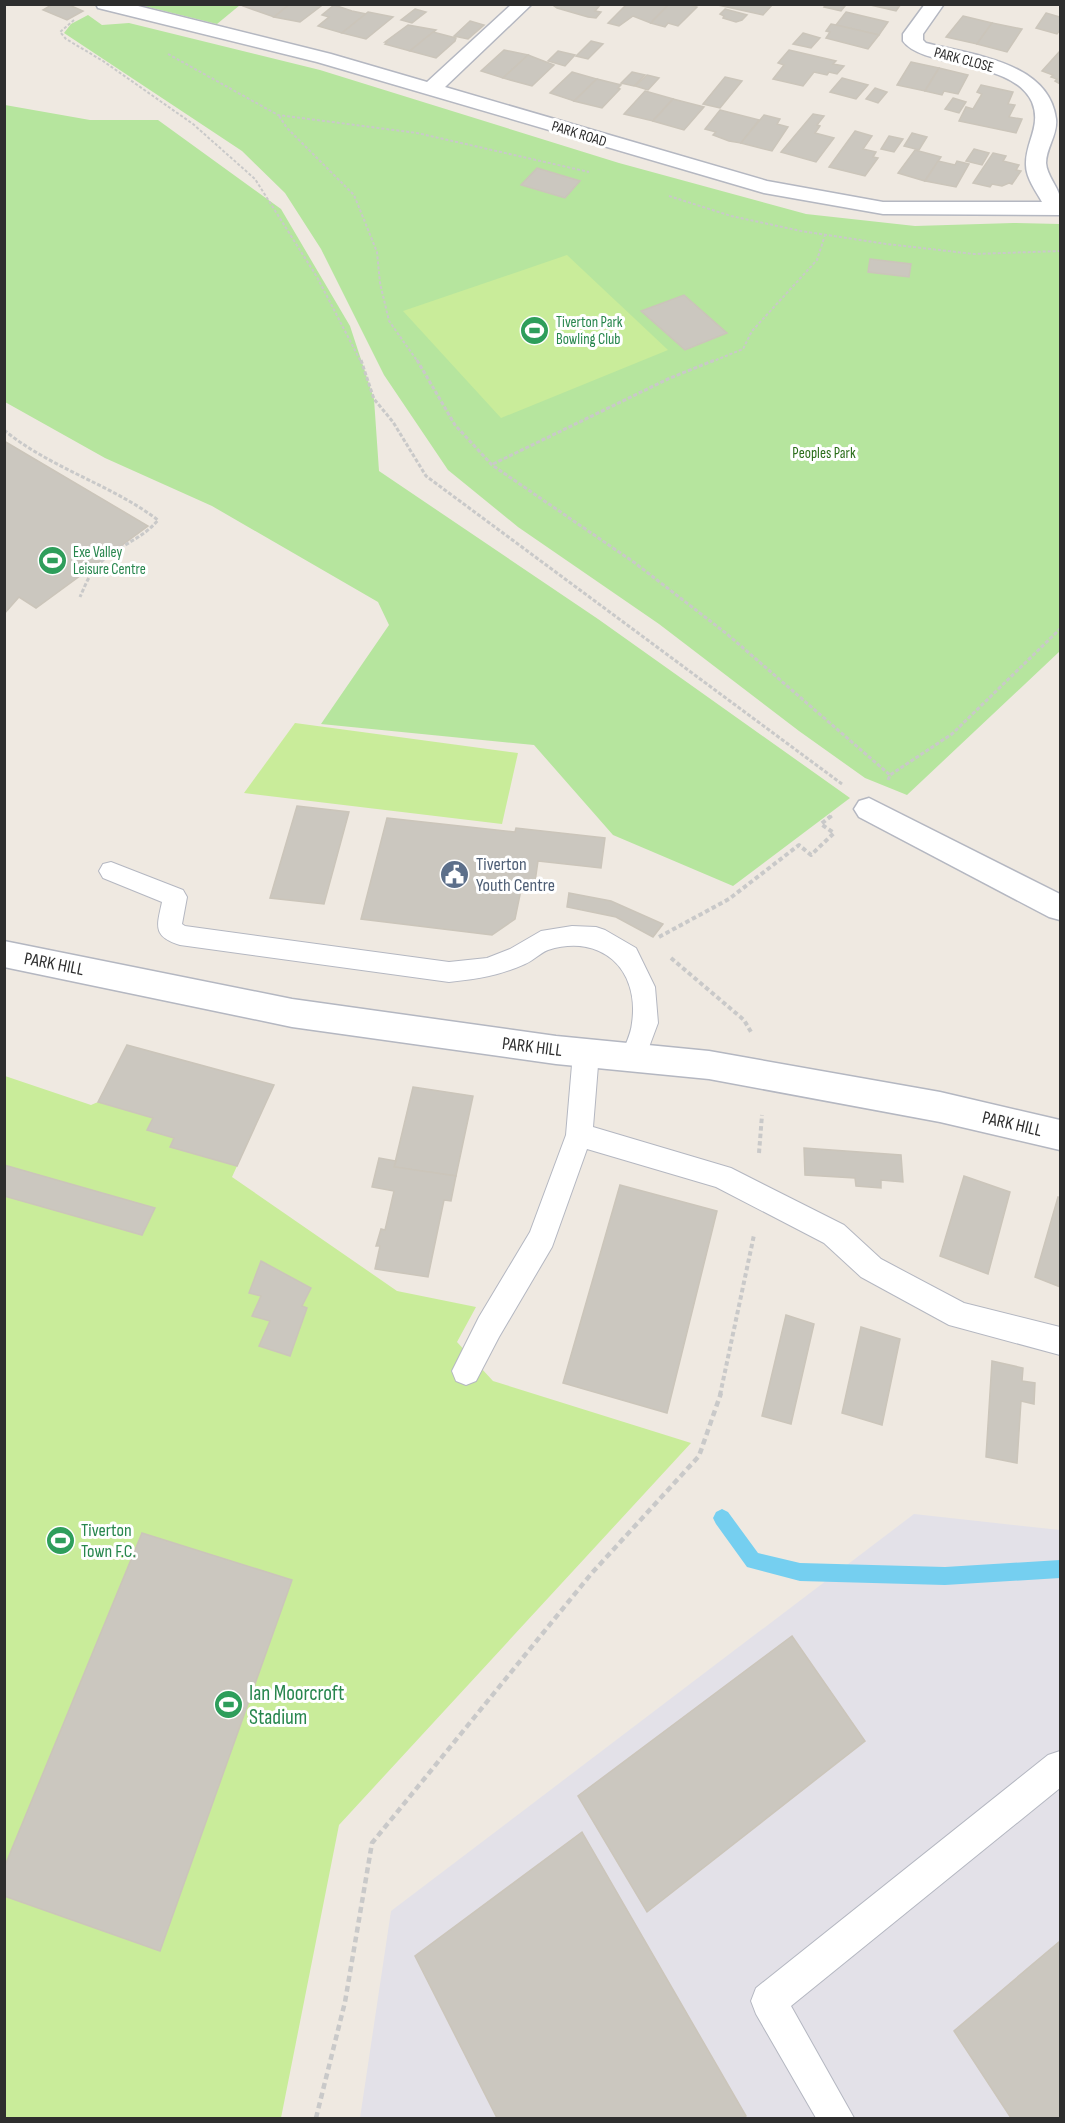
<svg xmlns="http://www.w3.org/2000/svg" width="1065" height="2123" font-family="'Sofia Sans Condensed',sans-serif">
<rect width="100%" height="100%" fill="#efe9e1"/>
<!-- industrial -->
<polygon fill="#e3e1e8" points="914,1514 1060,1530 1060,2118 360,2118 391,1911"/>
<!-- green -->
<g fill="#b6e59e">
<polygon points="140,5 240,4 240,5 217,24"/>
<polygon points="88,15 102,25 129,23 320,70 619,163 806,214 915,226 1013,223 1060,224 1060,651 907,795 865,778 799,731 659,624 518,527 448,470 384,375 321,249 285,193 242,151 64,33 71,24"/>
<polygon points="5,105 90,120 158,120 281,209 350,326 374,399 379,471 598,619 850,798 733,886 613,835 534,745 321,724 389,625 378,602 212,506 105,458 5,402"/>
</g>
<!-- pitch -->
<g fill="#c9ec9a">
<polygon points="567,255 668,350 501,418 403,311"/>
<polygon points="295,723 518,753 502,824 244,793"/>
<polygon points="5,1076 91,1105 98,1102 153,1118 147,1130 174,1138 170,1147 237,1166 232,1177 397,1291 476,1307 457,1342 493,1381 691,1443 339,1825 281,2118 5,2118"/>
</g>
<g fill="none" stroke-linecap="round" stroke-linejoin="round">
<!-- stream -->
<polygon fill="#75cff0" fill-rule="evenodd" points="722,1509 728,1512 758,1553 800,1563 945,1567 1060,1560 1060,1578 945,1585 800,1581 747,1567 716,1524 713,1518 716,1512"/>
</g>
<!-- building -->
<g fill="#cbc7bf" stroke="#cbc5ba" stroke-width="1.5">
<polygon points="53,4 67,4 83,11 67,20 43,10"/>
<polygon points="245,4 290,4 274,17 243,6"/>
<polygon points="290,4 320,4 321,6 300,22 274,17"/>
<polygon points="556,4 601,4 595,11 601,12 596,18 588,17 557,8 554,6"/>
<polygon points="627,4 669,4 651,23 633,16 619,26 608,23"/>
<polygon points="669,4 688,4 697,7 678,26 668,23 665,27 651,23"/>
<polygon points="773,4 763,15 718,5 719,4"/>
<polygon points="826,4 840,4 845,6 841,11 824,7"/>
<polygon points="866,4 901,4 896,11"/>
<polygon points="334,5 352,11 366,14 342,33 318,26 329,17 322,15"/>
<polygon points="415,9 426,12 412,23 401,20"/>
<polygon points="725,9 747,15 742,20 736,22 723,18 724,16 720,14"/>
<polygon points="368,12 393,17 366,39 342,33"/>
<polygon points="846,12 888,22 879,35 836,25"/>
<polygon points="1046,13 1060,17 1060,30 1057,34 1036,28"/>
<polygon points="963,16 992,23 977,44 946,37"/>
<polygon points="470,21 484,25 468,39 454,36"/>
<polygon points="992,23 1022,29 1007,52 977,44"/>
<polygon points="831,24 836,25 879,35 868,49 826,38 830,32 826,31"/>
<polygon points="408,25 436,30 410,51 385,44 387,42 385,42"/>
<polygon points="433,32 456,38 455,41 436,58 410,51"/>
<polygon points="803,33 820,38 811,48 793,44"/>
<polygon points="591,41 603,44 588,59 576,56"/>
<polygon points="504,50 528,55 503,78 481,71"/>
<polygon points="789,50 836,61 833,64 844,66 837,74 829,72 827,75 814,72 803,86 773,79 784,65 778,63"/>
<polygon points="558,51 575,55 565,66 548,61"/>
<polygon points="1060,51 1060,84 1055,81 1057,79 1051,77 1053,75 1042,71"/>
<polygon points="528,55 554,65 532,86 503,78"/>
<polygon points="911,62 939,68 925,91 897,85"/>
<polygon points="939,68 968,75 958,94 944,91 942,95 925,91"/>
<polygon points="572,72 597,79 574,101 550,93"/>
<polygon points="632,72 645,75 634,86 621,83"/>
<polygon points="647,75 659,78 648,90 635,86"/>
<polygon points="725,77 742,81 720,108 703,104"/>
<polygon points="842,78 868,85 856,99 830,92"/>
<polygon points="597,79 621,85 618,88 620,89 602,108 574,101"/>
<polygon points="981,85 1013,92 1008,104 1015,105 1009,117 1022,119 1016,133 959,121 966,107 973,109 982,94 977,92"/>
<polygon points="875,88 887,92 878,103 866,99"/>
<polygon points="645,91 673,99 653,121 624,114"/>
<polygon points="953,98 966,102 959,113 945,109"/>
<polygon points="673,99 704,107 684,130 653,121"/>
<polygon points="720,110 759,120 741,143 729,141 713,135 716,132 705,129"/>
<polygon points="813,114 824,116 817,125 820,126 815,133 834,138 816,162 781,152"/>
<polygon points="764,115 780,119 777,124 788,127 772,151 741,143"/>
<polygon points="855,131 872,136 863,149 876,152 873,157 878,158 865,176 829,167"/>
<polygon points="912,133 927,137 919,150 904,146"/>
<polygon points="889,136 903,139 894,152 881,149"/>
<polygon points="974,149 989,153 982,165 966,161"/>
<polygon points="915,150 941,157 925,181 898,173"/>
<polygon points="993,153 1006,156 1003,161 1019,165 1016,170 1021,171 1012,184 1009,183 1002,186 992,184 990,187 973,183"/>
<polygon points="938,161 955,165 957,161 969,164 956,187 925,181"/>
<polygon points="537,168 580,181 565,198 521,185"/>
<polygon points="870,259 911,264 909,277 868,272"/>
<polygon points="684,295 727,333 685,350 641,311"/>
<polygon points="4,441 148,526 36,608 19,597 4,614"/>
<polygon points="297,806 349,812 324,904 270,898"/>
<polygon points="387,818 515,832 516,828 605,838 601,868 538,861 535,882 523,880 515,919 492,935 361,919"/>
<polygon points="569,893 611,901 663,924 653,937 616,917 567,907"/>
<polygon points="127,1045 274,1085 237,1166 170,1147 174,1138 147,1130 153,1118 98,1102"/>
<polygon points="413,1087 473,1096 456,1176 394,1167"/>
<polygon points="804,1148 901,1155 903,1182 881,1180 881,1188 856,1186 855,1178 805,1175"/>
<polygon points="379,1158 396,1161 394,1167 456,1176 451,1201 444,1200 428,1277 375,1269 380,1246 376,1246 381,1229 385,1230 394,1191 372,1187"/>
<polygon points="4,1165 155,1208 142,1235 4,1196"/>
<polygon points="964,1176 1010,1192 988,1274 940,1256"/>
<polygon points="620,1185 717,1211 667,1413 563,1383"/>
<polygon points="1058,1197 1060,1198 1060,1287 1035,1277"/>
<polygon points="261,1261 311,1288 302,1306 307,1308 290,1356 259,1346 270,1321 252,1316 261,1296 249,1293"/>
<polygon points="786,1315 814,1324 791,1424 762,1416"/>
<polygon points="861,1327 900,1339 882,1425 842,1413"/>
<polygon points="992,1361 1023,1368 1022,1381 1035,1383 1034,1404 1021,1401 1017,1463 986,1457"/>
<polygon points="142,1533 292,1580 160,1951 4,1896 4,1868"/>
<polygon points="792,1636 865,1741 647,1912 578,1796"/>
<polygon points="582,1832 746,2116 742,2118 497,2118 415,1956"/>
<polygon points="1060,1941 1060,2118 1011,2118 954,2031"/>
</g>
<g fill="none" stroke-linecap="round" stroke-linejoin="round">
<defs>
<g id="service">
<path d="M111 862 183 890 187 897 182 924 185 926 449 962 487 958 510 949 541 931 572 926 596 927 605 930 636 948 655 987 658 1023 642 1066 633 1069 624 1066 620 1058C624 1047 631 1035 632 1023 640 969 601 933 548 950 540 953 533 961 525 964 498 976 478 979 449 982L180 945C152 936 157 926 162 902L103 878 99 871 103 864Z"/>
<polygon points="586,1042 595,1045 599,1053 593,1127 731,1168 844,1225 881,1259 964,1303 1060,1327 1060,1355 949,1325 861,1277 824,1243 716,1187 587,1149 552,1247 499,1337 476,1381 466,1385 456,1381 452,1371 479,1317 530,1232 566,1135 573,1053 577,1045"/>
<polygon points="1060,1751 1060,1788 791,2006 854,2118 816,2118 756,2014 751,2001 756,1988 1048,1755"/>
</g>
<g id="minor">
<path d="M96 4H130L331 54 427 82 512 4H532L445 87 767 181 883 202H1042C1036 191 1026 178 1026 165 1025 142 1042 126 1032 102 1013 59 923 69 903 41V34L925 4H944L923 34V40L926 43C970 55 1049 61 1056 119 1058 134 1046 148 1046 163 1047 176 1057 185 1060 197 1062 202 1060 210 1060 215L883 214 764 193 317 62 98 8Z"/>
<polygon points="869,798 1060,894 1060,920 1049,917 859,817 854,809 859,801"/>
</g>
<polygon id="tertiary" points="4,941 292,999 556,1036 709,1051 940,1092 1060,1120 1060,1150 940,1122 709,1079 556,1064 292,1027 4,967"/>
</defs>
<!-- service casing -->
<use href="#service" stroke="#b4b7c1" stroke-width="2"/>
<!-- minor casing -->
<use href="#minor" stroke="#b4b7c1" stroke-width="3"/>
<!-- tertiary casing -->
<use href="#tertiary" stroke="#b4b7c1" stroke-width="3"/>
<!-- path-far3 -->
<g stroke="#c9c9c9" stroke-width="2" stroke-dasharray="3 2" stroke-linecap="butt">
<polyline points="74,20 60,32 66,39 103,61 193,124 255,179 317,277 361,362"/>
<polyline points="168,54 278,115 417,133 589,172"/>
<polyline points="279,116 287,128 354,195 377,252 380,283 389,321 418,362"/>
<polyline points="669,196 731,216 801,231 887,244 974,254 1060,251"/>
<polyline points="711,362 743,349 752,331 817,260 825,235"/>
</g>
<!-- path-far2 -->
<g stroke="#c9c9c9" stroke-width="3" stroke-dasharray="4 2" stroke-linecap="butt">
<polyline points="361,360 374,399 393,422 426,476 842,784"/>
<polyline points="417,360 455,425 492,465 635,563 727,634 890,775"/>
<path d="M4 430C50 468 110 484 158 520 142 540 116 546 98 565 89 574 85 586 80 597"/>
<polyline points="493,464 670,378 715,360"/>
<polyline points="888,780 890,775 952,734 1060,629"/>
<polyline points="829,818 832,816"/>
</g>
<!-- path-far1 -->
<g stroke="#c9c9c9" stroke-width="4" stroke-dasharray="4.5 3" stroke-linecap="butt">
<polyline points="659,937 729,899 799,845 811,855 834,833 821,824 831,816"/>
<polyline points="671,958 744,1020 751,1032"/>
<polyline points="759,1153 762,1115"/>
<polyline points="720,1395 754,1235"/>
</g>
<!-- path -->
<polyline stroke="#c9c9c9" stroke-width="4.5" stroke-dasharray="6 4" stroke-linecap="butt" points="316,2118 345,2002 372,1843 591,1574 699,1456 721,1393"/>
<!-- service -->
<use href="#service" fill="#fff" fill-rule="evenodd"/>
<!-- minor -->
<use href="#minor" fill="#fff" fill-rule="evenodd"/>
<!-- tertiary -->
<use href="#tertiary" fill="#fff" fill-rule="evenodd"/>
</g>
<!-- icons -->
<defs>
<symbol id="stadium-disc" viewBox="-11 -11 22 22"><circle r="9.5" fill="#2e9e5b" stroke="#fff"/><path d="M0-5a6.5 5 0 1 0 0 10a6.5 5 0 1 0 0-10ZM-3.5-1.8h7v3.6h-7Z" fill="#fff"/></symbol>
<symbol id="civic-disc" viewBox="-11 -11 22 22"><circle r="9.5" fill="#5c6f8a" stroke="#fff"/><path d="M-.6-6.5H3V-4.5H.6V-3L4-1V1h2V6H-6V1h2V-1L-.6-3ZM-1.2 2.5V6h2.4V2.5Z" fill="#fff"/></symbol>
</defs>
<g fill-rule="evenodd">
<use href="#stadium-disc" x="518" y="314" width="33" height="33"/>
<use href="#stadium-disc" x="36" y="544" width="33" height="33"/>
<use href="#civic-disc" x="438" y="858" width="33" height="33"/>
<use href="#stadium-disc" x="44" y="1524" width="33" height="33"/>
<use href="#stadium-disc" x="212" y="1688" width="33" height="33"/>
</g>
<g text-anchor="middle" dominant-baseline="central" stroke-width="6" stroke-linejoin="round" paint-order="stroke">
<!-- far-street labels -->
<g font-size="15" fill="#2e2e2e" stroke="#fff">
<text transform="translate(964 60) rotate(15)">PARK CLOSE</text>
<text transform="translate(579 134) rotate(17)">PARK ROAD</text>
</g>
<!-- far-leisure labels -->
<g font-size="15" fill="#27864d" stroke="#fff" text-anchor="start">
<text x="556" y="322">Tiverton Park<tspan x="556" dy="17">Bowling Club</tspan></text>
<text x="73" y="552">Exe Valley<tspan x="73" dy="17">Leisure Centre</tspan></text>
</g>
<!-- far-park labels -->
<g font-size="15" fill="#2c6e1b" stroke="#fff">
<text x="824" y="453">Peoples Park</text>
</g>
<!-- service labels -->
<g font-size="18" fill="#4e5e75" stroke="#fff" text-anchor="start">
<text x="476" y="864">Tiverton<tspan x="476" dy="21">Youth Centre</tspan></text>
</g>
<!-- street labels -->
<g font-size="18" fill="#2e2e2e" stroke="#fff">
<text transform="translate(54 964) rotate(11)">PARK HILL</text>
<text transform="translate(532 1047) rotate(7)">PARK HILL</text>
<text transform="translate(1012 1124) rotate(13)">PARK HILL</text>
</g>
<!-- leisure labels -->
<g font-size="18" fill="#27864d" stroke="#fff" text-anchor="start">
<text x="81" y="1530">Tiverton<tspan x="81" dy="21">Town F.C.</tspan></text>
</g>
<!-- near-leisure labels -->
<g font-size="21" fill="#27864d" stroke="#fff" text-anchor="start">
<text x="249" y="1693">Ian Moorcroft<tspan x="249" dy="24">Stadium</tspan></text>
</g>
</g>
<!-- border -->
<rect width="1065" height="2123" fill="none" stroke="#2e2e2e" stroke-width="12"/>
</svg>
